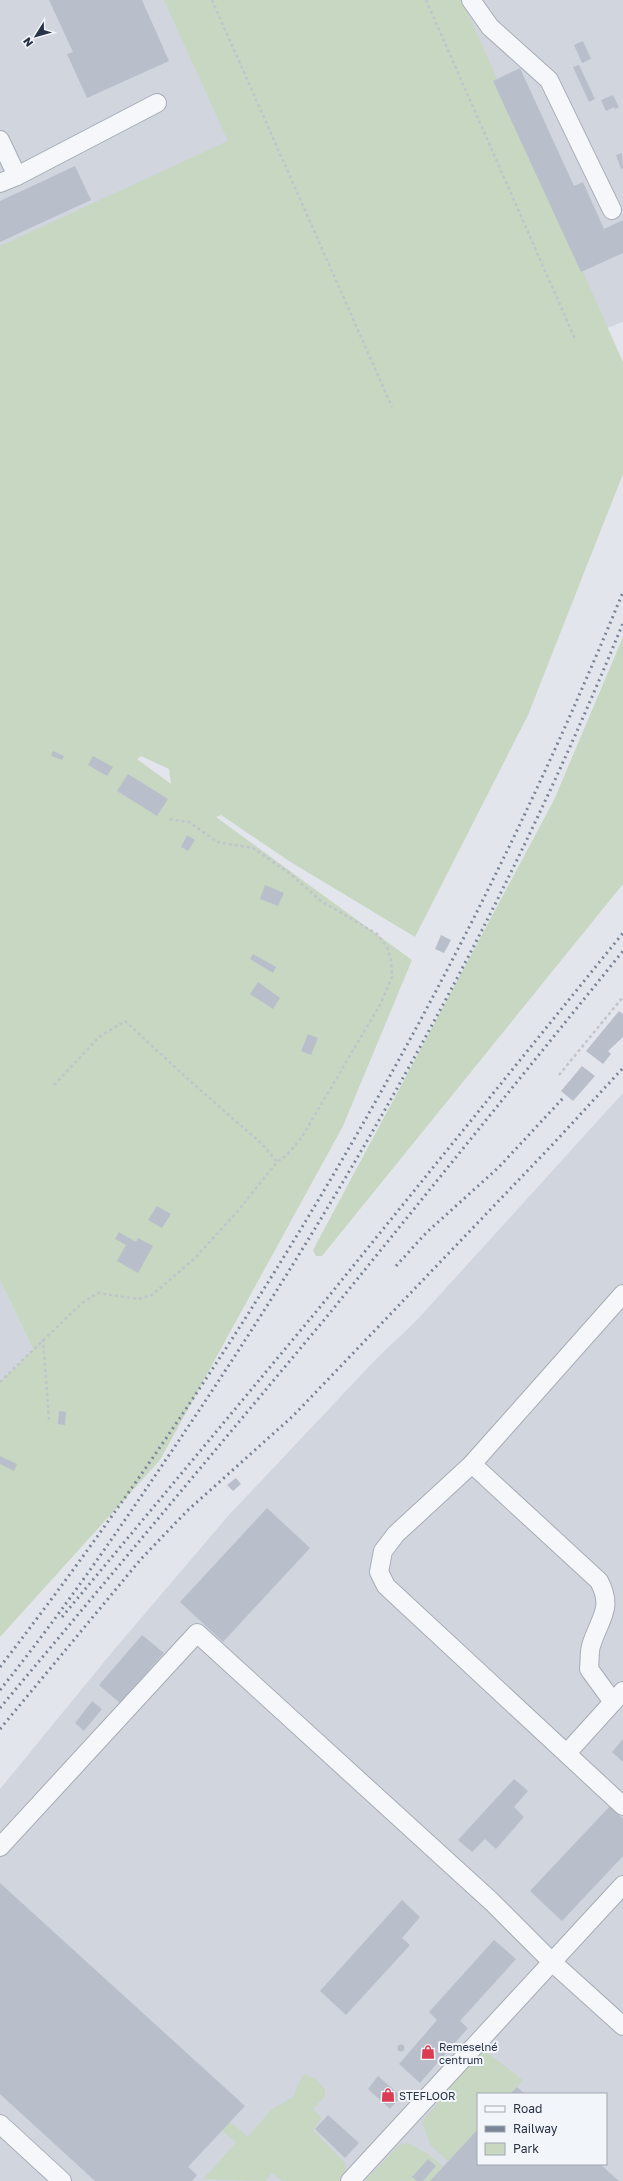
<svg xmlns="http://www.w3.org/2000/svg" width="623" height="2181" font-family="'Golos Text',sans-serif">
<rect width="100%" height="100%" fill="#e2e6ec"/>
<!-- built -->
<g fill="#d0d5de" fill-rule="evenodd">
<polygon points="0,0 623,0 623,322 392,407 0,275"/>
<path d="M623 1093V2181H0V1789L113 1651 228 1516 377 1358 416 1321ZM478 2094H606V2164H478Z"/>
<polygon points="0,1280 33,1349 0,1382"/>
</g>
<!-- green -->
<g fill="#c7d7c2" fill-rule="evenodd">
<path d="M164 0H462L623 362V474L528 715 415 937 289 861 221 815 216 817 412 960 343 1126 160 1460 0 1637V1382L33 1349 0 1280V246L228 141ZM141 756 169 769 171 784 137 759Z"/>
<polygon points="623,637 623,884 322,1256 316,1256 313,1250 554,800"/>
<polygon points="482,2049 523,2080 510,2094 478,2094 478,2129 448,2161 431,2146 422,2122"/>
<polygon points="305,2074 317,2080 325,2090 325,2096 313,2109 322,2118 313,2130 345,2163 346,2174 340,2181 282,2181 272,2173 266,2180 268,2181 203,2179 236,2143 222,2130 230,2122 248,2137 271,2110 294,2096 299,2082"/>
<polygon points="408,2143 426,2153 443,2166 430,2181 365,2181 399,2145"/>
</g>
<!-- building -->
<g fill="#b9bfca">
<polygon points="49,0 142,0 169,61 87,98 67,54 73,52"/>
<polygon points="583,41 591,59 582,63 574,45"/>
<polygon points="579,65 595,99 589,102 573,67"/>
<polygon points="520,68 574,186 583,182 604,229 623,220 623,253 581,272 493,81"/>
<polygon points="613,95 619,107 615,109 614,107 606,111 601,100"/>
<polygon points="622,153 623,168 621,169 616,155"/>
<polygon points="75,166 91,200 0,242 0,201"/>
<polygon points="53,751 64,756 62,760 51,756"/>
<polygon points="93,756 113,767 107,776 88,765"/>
<polygon points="128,774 168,799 157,816 117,791"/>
<polygon points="187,835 195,840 188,851 181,847"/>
<polygon points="265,885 284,893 278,906 260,899"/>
<polygon points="441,935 451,940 444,953 435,949"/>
<polygon points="253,954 276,967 273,973 250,959"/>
<polygon points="258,982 280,998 273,1009 250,994"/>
<polygon points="619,1011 623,1014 623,1037 608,1051 611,1054 603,1064 586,1051"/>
<polygon points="308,1034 318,1038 311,1055 301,1051"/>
<polygon points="582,1066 595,1076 573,1101 561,1091"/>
<polygon points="157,1206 171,1214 162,1228 148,1220"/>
<polygon points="119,1232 136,1242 138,1238 153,1246 138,1273 117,1261 126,1245 115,1239"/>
<polygon points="59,1411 66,1412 65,1425 58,1424"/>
<polygon points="0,1456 17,1464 14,1471 0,1464"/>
<polygon points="236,1478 241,1484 233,1491 227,1485"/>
<polygon points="267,1508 310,1548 223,1642 180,1602"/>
<polygon points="142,1635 164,1653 120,1703 99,1685"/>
<polygon points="92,1701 102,1709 84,1731 75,1723"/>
<polygon points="623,1739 623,1762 612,1752"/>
<polygon points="514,1779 528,1791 514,1807 524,1817 496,1849 485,1839 472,1852 458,1840"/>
<polygon points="610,1806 623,1819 623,1856 562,1921 530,1891"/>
<polygon points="0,1883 245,2106 188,2167 197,2175 192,2181 95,2181 0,2094"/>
<polygon points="402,1900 420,1917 402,1938 410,1945 346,2015 320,1991"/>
<polygon points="494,1940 516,1959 460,2021 468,2028 420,2083 399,2064 437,2020 429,2012"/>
<circle cx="401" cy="2048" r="3.5"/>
<polygon points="378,2076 401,2096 390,2109 368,2089"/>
<polygon points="517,2087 525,2094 510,2094"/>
<polygon points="328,2115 359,2143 345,2158 315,2129"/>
<polygon points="478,2129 478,2164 600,2164 619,2181 430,2181"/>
<polygon points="428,2159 436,2166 423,2181 417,2181 412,2177"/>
</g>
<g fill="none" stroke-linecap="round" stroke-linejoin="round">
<defs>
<g id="minor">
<polyline points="471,0 490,27 549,80 612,210"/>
<polyline points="0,140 17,176 0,183"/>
<polyline points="17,176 157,103"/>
<polyline points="623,1294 472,1464 396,1534 383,1551 379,1572 386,1586 623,1806"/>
<path d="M472 1464 599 1581C614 1609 599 1619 591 1646 589 1653 590 1661 589 1669L613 1702"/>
<polyline points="567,1753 623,1691"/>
<polyline points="0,1847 197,1633 492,1902 552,1962 350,2181"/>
<polyline points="623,1885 552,1962 623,2026"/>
<polyline points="0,2124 62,2181"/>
</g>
</defs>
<!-- minor casing -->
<use href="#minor" stroke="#a6adb7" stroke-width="20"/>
<!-- path -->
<g stroke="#c0c4cb" stroke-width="2.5" stroke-dasharray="3 3" stroke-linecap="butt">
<polyline points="212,0 392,407"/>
<polyline points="426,0 575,339"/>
<polyline points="559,1075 623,997"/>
<polyline points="54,1085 99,1037 125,1021 190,1081 261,1143 277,1162"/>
<polyline points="43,1339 49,1420"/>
<polyline points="0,1382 82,1303 98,1293 138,1299 152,1295 194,1259 237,1212 277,1162 287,1155 302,1137 381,1003 392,977 391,959 387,947 377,934 321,901 289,873 253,848 217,842 189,822 169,819"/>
</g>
<!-- minor -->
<use href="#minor" stroke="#f6f7fa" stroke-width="18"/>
<!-- rail -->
<g stroke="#7a8597" stroke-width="3" stroke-dasharray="2 4" stroke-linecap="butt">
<polyline points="396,1266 426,1233 499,1167 565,1096"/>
<polyline points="62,1617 320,1307 623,933"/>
<path d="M0 1667C254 1338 465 977 623 592"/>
<path d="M0 1690C69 1604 130 1513 192 1421 360 1170 509 903 623 623"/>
<polyline points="0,1708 329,1314 623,951"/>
<polyline points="0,1729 141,1559 187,1511 293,1416 554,1143 623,1068"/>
</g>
</g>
<!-- icons -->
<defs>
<symbol id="shop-bare" viewBox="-9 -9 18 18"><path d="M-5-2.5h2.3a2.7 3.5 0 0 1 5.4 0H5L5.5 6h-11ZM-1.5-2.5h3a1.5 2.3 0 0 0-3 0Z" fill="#dc3c53" stroke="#f2f5f9" stroke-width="2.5" paint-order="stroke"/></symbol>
</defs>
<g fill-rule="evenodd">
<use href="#shop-bare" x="418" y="2042" width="20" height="20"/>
<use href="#shop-bare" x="378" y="2085" width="20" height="20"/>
</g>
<g text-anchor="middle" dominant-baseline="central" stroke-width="4" stroke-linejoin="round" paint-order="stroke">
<!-- poi labels -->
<g font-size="11" fill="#283346" stroke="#f2f5f9" text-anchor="start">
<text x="439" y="2046">Remeselné<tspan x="439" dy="13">centrum</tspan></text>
<text x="399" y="2095">STEFLOOR</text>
</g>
</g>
<!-- legend -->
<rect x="477" y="2093" width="130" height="72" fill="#f2f5f9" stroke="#a1a7b1"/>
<rect x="485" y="2106" width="20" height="6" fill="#f6f7fa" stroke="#a1a7b1"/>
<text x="513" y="2113" font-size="12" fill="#283346">Road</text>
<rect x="485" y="2126" width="20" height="6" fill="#7a8597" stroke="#a1a7b1"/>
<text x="513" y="2133" font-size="12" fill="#283346">Railway</text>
<rect x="485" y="2143" width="20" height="12" fill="#c7d7c2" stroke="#a1a7b1"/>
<text x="513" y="2153" font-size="12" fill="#283346">Park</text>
<!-- north arrow -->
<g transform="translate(36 36) rotate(233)" stroke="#f2f5f9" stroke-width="3" paint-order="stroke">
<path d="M0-3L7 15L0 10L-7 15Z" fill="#283346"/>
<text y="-6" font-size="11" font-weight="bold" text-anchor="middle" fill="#283346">N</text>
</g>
</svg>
